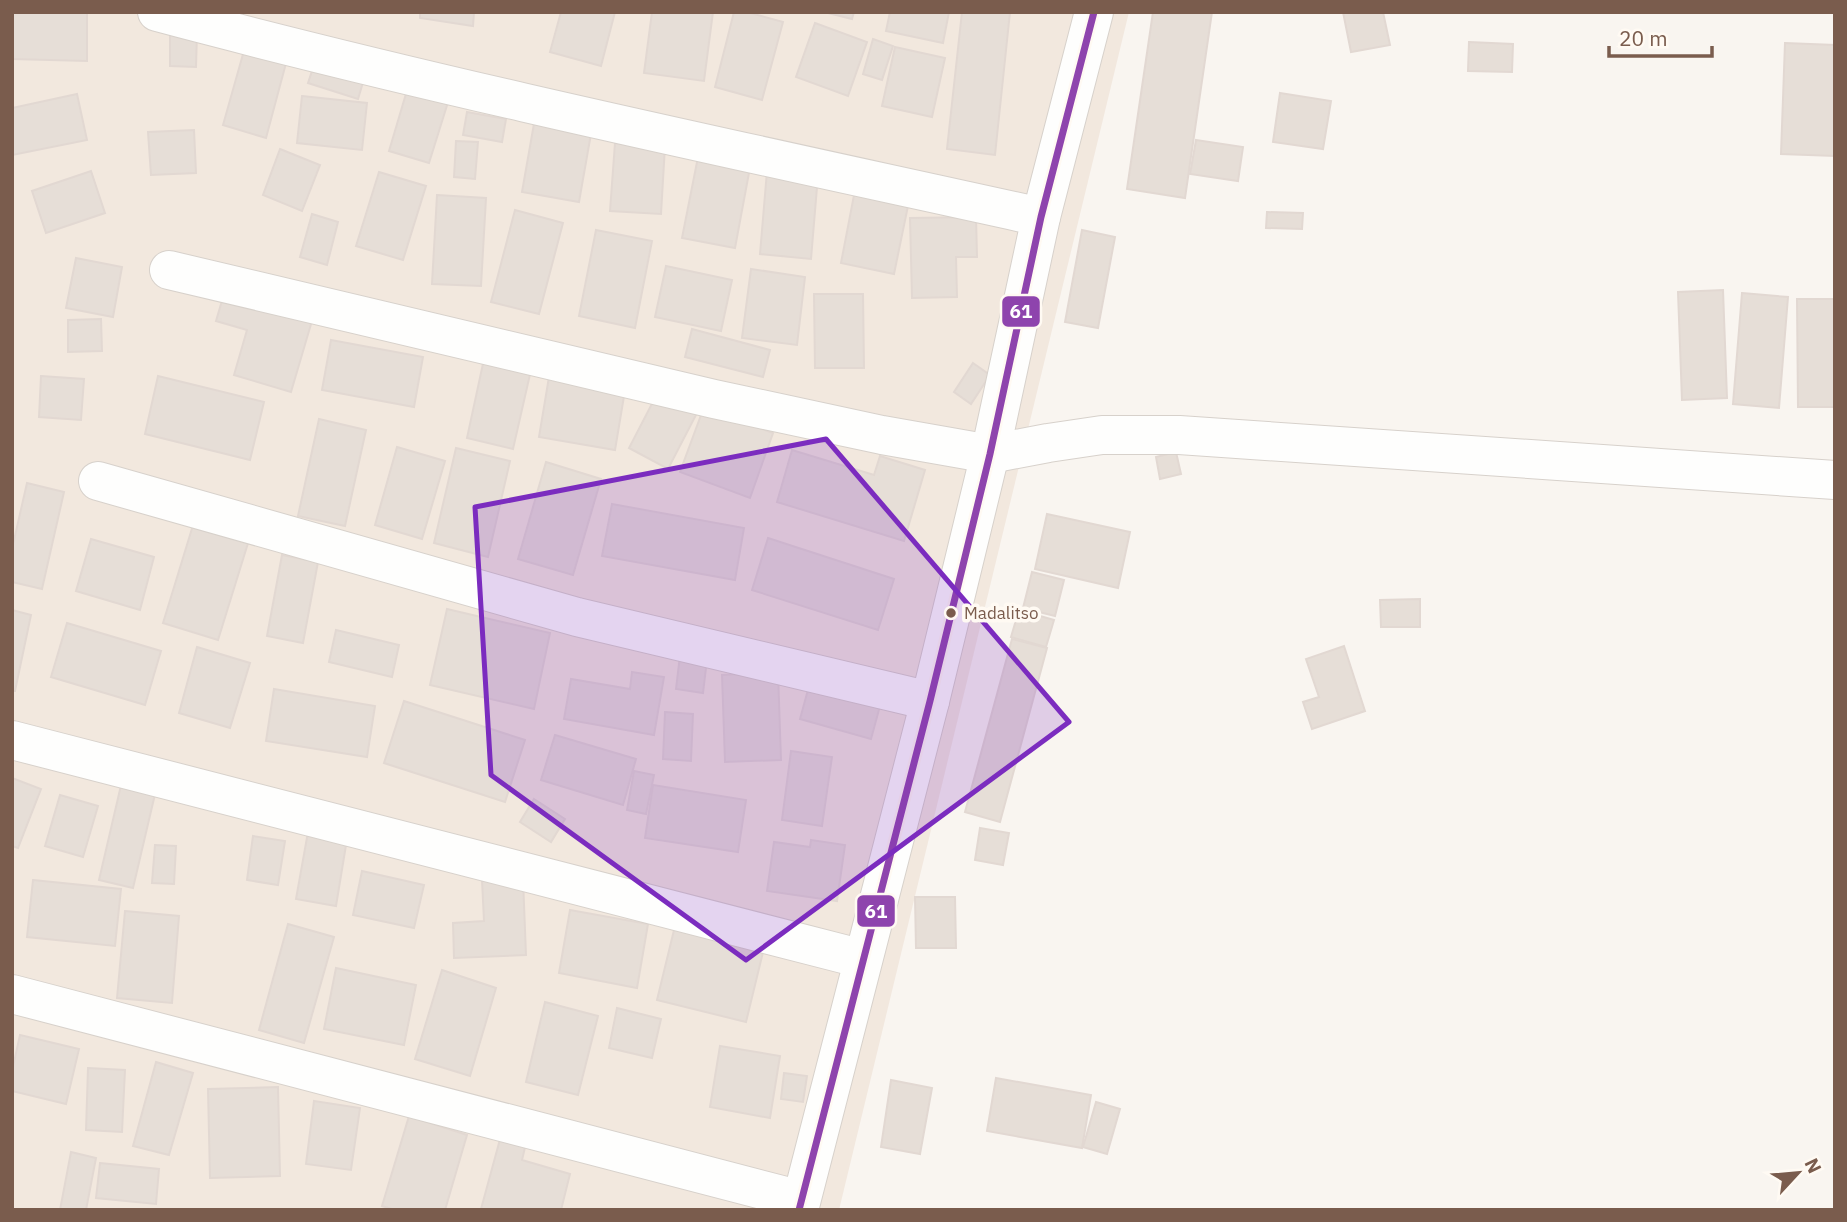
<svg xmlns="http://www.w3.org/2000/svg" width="1847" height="1222" font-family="'IBM Plex Sans',sans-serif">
<rect width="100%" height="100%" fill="#f9f5f0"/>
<!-- residential -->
<polygon fill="#f2e8de" points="12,12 1129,12 839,1210 12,1210"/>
<!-- building -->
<g fill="#e6ded7" stroke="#e2d8d2" stroke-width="2">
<polygon points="12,12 87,12 87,61 12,59"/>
<polygon points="420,12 474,12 473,26 420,18"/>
<polygon points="561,12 615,12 601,66 550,52"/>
<polygon points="652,12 713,12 704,81 644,73"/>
<polygon points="734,12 747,12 783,22 762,100 715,87"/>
<polygon points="824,12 854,12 852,19"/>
<polygon points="890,12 949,12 943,43 886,31"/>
<polygon points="962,12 1010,12 995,155 947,149"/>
<polygon points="1153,12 1212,12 1185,198 1127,189"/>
<polygon points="1343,12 1383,12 1390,45 1351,52"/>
<polygon points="815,23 867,42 848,96 796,77"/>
<polygon points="170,31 197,32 196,67 170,66"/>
<polygon points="873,39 893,46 882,80 863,74"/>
<polygon points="247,40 289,52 266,138 223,125"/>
<polygon points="1469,42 1513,44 1512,72 1468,71"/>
<polygon points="1785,43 1835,45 1835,156 1781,154"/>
<polygon points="895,47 945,58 932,117 882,106"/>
<polygon points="318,53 367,69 358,99 308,83"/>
<polygon points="408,87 449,99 429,163 389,151"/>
<polygon points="1280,93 1331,101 1323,149 1273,142"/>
<polygon points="77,94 87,140 12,155 12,108"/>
<polygon points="302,96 367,103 362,150 297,143"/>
<polygon points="467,112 506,119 502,142 463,135"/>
<polygon points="535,118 592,128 579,202 522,192"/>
<polygon points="194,130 196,173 151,175 148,132"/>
<polygon points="1196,140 1243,147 1238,181 1190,174"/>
<polygon points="456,141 478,142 475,179 454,177"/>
<polygon points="615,143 665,146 661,214 610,211"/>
<polygon points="280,149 320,165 302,211 263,195"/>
<polygon points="699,152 751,162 735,248 682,238"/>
<polygon points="91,171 105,213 46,233 32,191"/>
<polygon points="767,171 818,175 811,259 760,254"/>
<polygon points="379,172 426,186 403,260 356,246"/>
<polygon points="855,190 909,201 894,274 841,263"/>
<polygon points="437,195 486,198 481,286 432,284"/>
<polygon points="515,210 563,223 539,314 491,302"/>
<polygon points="1267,212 1303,213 1302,229 1266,228"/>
<polygon points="312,214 338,222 327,265 300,257"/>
<polygon points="976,217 977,257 956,257 957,297 912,298 910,218"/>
<polygon points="596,230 652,241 635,328 579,316"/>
<polygon points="1082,230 1115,237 1098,328 1065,322"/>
<polygon points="76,258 122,267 113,317 66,308"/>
<polygon points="666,266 732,280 721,331 655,317"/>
<polygon points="751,269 805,277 797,345 742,338"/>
<polygon points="226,287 314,314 291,392 234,375 247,330 216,321"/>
<polygon points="1723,290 1727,398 1682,400 1678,292"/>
<polygon points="1742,293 1788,297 1779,408 1733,404"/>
<polygon points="814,294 863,294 864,368 815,368"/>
<polygon points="1797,299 1835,299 1835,407 1798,407"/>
<polygon points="101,319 102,351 68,352 68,320"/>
<polygon points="692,329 770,350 763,377 685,357"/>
<polygon points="331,340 423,357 414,407 322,390"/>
<polygon points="484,359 531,370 513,449 467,438"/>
<polygon points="973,363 990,375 971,404 954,392"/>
<polygon points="550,371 626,384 615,450 539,437"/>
<polygon points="41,376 84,379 81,420 39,417"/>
<polygon points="158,376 264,402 250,460 145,434"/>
<polygon points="658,392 697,413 668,469 629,448"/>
<polygon points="704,407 773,433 750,498 680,472"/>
<polygon points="319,419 366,430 345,526 298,516"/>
<polygon points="397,447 445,461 422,539 375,525"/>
<polygon points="456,448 510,461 488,557 434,543"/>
<polygon points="792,450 874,475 880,456 925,470 904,541 777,502"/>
<polygon points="1176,452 1181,474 1160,479 1156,457"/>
<polygon points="546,462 601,479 573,575 518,559"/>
<polygon points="27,483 64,492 42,589 12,582 12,549"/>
<polygon points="612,504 744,528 735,580 602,556"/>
<polygon points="1047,514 1130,532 1118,588 1035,569"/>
<polygon points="194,522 249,540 218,640 163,623"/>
<polygon points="768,538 894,579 878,630 752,590"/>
<polygon points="91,539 154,557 140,610 76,591"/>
<polygon points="282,555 318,562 303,643 267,636"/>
<polygon points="1032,572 1064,580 1055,616 1023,608"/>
<polygon points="1420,599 1420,627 1381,627 1380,600"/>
<polygon points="447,609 550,633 534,709 430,685"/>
<polygon points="12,610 31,615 15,691 12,691"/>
<polygon points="1019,610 1054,620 1046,647 1011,637"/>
<polygon points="67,623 161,651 145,705 51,677"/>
<polygon points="336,630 399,645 392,677 329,662"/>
<polygon points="1012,639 1047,648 1000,822 965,812"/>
<polygon points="1344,646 1365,711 1312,729 1303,702 1319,697 1306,659"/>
<polygon points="197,647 250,663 230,728 179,713"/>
<polygon points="681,647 708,651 703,693 676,689"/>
<polygon points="632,672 664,677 654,735 564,719 571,679 630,689"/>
<polygon points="778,672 781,760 725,762 722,675"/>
<polygon points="812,675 883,695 871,739 800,719"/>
<polygon points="274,689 375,706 367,757 266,741"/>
<polygon points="404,701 525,740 505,802 384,763"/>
<polygon points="665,712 693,714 691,761 663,759"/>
<polygon points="555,735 636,759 623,805 541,780"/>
<polygon points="791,751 832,757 822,826 782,820"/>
<polygon points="634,771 654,775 646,814 627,810"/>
<polygon points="12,778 41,789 18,848 12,846"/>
<polygon points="122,781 156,790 133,888 99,880"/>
<polygon points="653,785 746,800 738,852 645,838"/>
<polygon points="60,795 98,806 83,857 45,846"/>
<polygon points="534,799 565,819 551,842 520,822"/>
<polygon points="980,828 1009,833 1003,865 975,860"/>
<polygon points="308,832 347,839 336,906 296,899"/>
<polygon points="253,836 285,841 278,885 247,880"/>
<polygon points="811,840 845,845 837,901 767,891 774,842 810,847"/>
<polygon points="155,845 176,846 174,884 152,883"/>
<polygon points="362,871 424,885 414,928 353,915"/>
<polygon points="523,879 526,955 454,958 453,923 484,921 482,880"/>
<polygon points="33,880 121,889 115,946 27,937"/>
<polygon points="915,897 955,897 956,948 916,948"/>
<polygon points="570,910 648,924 637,988 559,973"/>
<polygon points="125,911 179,916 172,1003 117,998"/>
<polygon points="288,924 334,937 304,1043 259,1030"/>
<polygon points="675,926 764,948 746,1022 657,1000"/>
<polygon points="336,968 416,985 404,1045 324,1029"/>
<polygon points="442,970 496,988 470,1076 415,1059"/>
<polygon points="545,1002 598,1016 578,1095 526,1082"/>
<polygon points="617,1008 661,1019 652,1058 609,1048"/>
<polygon points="20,1035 79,1049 66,1104 12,1091 12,1071"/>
<polygon points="720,1046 780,1056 770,1118 710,1107"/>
<polygon points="156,1062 193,1073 169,1155 133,1146"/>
<polygon points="88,1068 125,1070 122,1132 86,1130"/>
<polygon points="784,1073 807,1076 803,1102 781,1099"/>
<polygon points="996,1078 1091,1095 1082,1148 987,1131"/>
<polygon points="891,1080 932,1088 920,1154 881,1147"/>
<polygon points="278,1087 280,1176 210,1178 208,1089"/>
<polygon points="314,1101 360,1108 351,1170 306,1164"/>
<polygon points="1096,1102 1120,1109 1107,1154 1083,1147"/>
<polygon points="409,1116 467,1135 445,1210 395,1210 382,1206"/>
<polygon points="502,1132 527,1139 522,1160 570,1174 561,1210 481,1209"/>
<polygon points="71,1152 96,1158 86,1210 60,1210"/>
<polygon points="100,1163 159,1169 156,1204 96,1198"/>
</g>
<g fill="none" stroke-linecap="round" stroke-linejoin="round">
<defs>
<g id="minor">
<path d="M157 12C449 90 746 152 1041 217"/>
<polyline points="169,270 714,399 882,435 990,454 1048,443 1102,435 1179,435 1835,480"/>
<polyline points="98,481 577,617 930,701"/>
<polyline points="12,740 863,959"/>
<polyline points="12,994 801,1200"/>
<polyline points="799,1210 930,701 990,454 1041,217 1094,12"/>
</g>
</defs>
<!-- minor casing -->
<use href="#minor" stroke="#d7d1cb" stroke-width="40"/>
<!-- minor -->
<use href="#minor" stroke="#fefefd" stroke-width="38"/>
<defs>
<polyline id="bus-1" points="799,1210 930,701 990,454 1041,217 1094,12"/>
</defs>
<!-- bus-1 casing -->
<use href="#bus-1" stroke="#fffaf3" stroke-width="12"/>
<!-- bus-1 -->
<use href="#bus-1" stroke="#8e44ad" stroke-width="7"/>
</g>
<!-- marked area -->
<path fill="#7b2cbf" fill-opacity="0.2" stroke="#7b2cbf" stroke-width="5" stroke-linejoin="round" d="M826 439 1069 722 746 960 491 775 475 507Z"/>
<!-- markers -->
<circle fill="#7a5c4d" stroke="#fffaf3" stroke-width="2.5" cx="951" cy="613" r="6"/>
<g text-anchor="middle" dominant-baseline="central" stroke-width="7" stroke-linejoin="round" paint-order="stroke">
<!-- bus labels -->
<g font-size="17" fill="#7a5c4d" stroke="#fffaf3" text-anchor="start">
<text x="964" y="613">Madalitso</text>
</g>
</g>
<g stroke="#fffaf3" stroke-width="2.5">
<rect x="1001" y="295" width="40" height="33" rx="7" fill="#8e44ad"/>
<rect x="856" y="894" width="40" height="34" rx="7" fill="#8e44ad"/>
</g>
<g font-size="19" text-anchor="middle" font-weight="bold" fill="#fff">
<text x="1021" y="318">61</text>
<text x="876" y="918">61</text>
</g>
<!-- border -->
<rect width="1847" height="1222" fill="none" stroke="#7a5c4d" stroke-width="28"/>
<!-- north arrow -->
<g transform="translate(1798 1173) rotate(64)" stroke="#fffaf3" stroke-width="5" paint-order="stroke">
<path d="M0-5L12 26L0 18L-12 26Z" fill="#7a5c4d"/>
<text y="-10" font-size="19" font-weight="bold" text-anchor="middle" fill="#7a5c4d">N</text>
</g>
<!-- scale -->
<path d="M1609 46v10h103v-10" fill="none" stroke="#7a5c4d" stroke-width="3.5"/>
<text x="1619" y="46" font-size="21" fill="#7a5c4d" stroke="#fffaf3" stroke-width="5" paint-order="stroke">20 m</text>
</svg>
